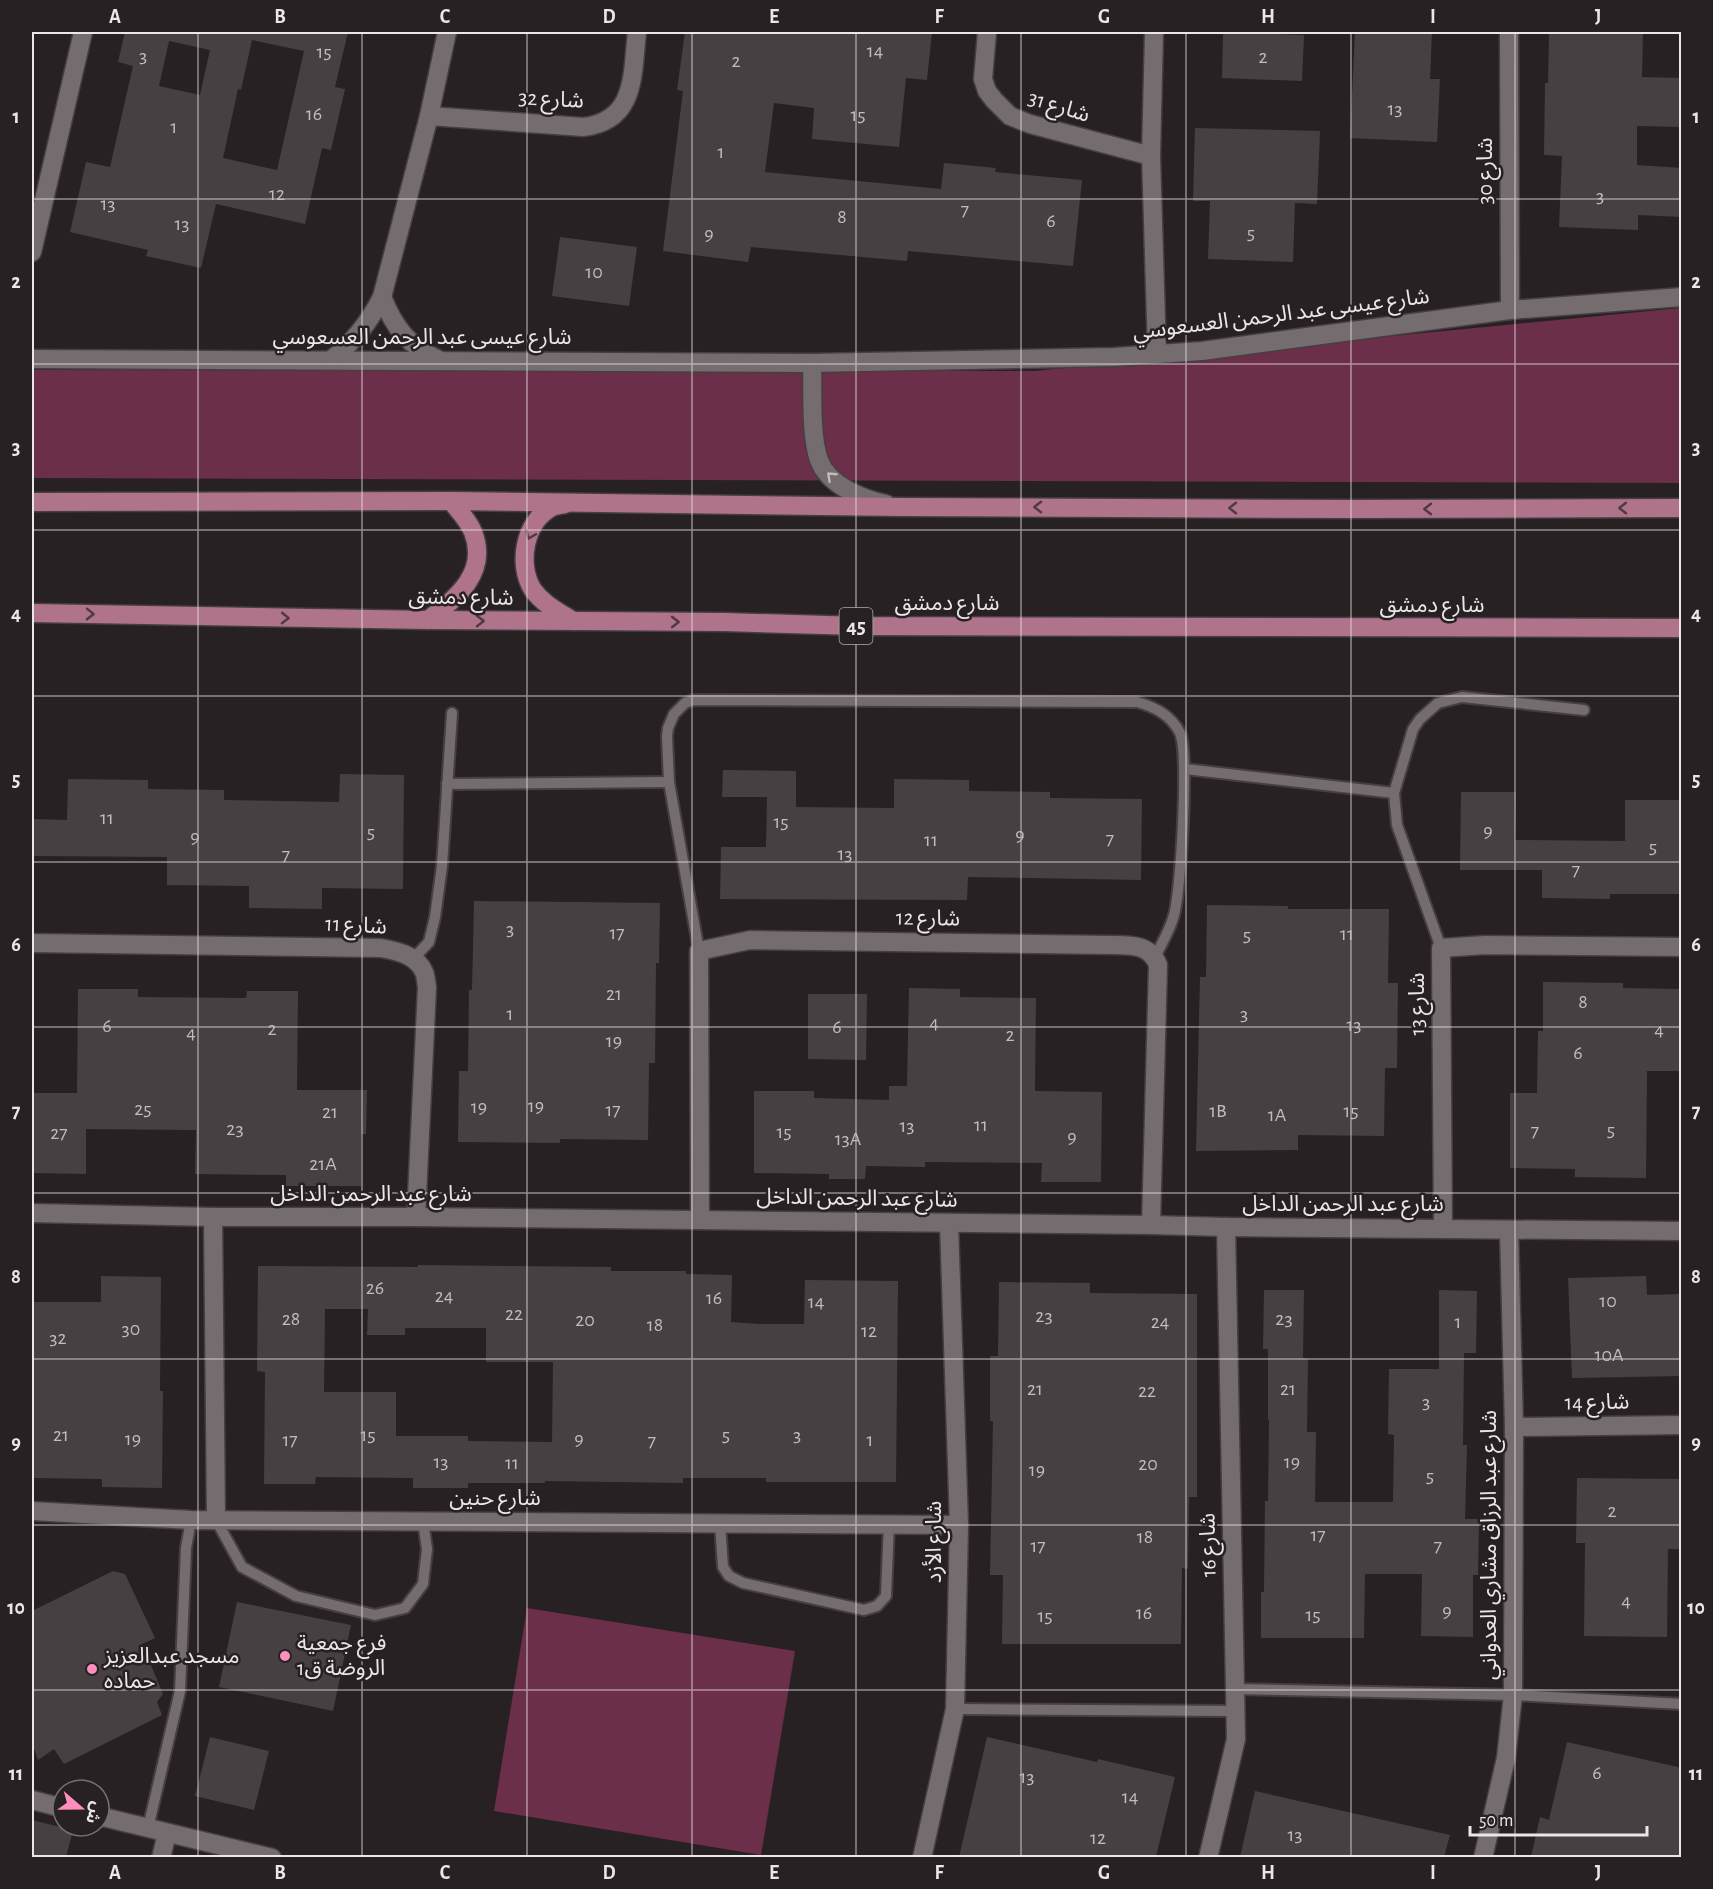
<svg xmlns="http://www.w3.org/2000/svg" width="1713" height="1889" font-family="'Alegreya Sans','Noto Sans Arabic',sans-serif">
<rect width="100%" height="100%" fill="#272123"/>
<!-- green -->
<g fill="#6b2f49">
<polygon points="1680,308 1681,483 32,478 32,370 1034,371"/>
<polygon points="527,1608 795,1651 761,1855 494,1811"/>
</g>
<!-- building -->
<g fill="#474043" fill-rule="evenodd">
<path d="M125 32H348L335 87 345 89 331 150 322 148 305 224 216 204 201 268 146 256 148 250 70 232 86 162 110 167 133 66 118 62ZM252 40 304 51 277 170 223 158 238 89 241 90ZM169 41 210 50 200 95 159 86Z"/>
<polygon points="685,32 932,32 927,80 906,78 899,147 812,139 814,108 774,103 765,172 941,189 944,163 996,168 995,172 1082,180 1073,266 908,251 907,261 751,247 748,262 663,251 683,91 677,90"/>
<polygon points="1223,32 1304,35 1302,81 1222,78"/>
<polygon points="1355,32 1432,32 1430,79 1440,79 1437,142 1350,138"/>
<polygon points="1549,32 1643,32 1642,77 1682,78 1682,127 1637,126 1637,165 1682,168 1682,217 1638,215 1638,230 1559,227 1562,156 1544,155 1545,83 1548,83"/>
<polygon points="1195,128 1320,131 1317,204 1295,203 1293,262 1208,259 1210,201 1193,201"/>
<polygon points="560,237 637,247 629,306 552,296"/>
<polygon points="723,770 796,771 796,807 894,808 894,779 969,780 969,791 1050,792 1050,798 1142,799 1141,880 968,877 967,900 720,899 721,847 766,847 767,797 722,797"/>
<polygon points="340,774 404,775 403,889 322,888 322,909 249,908 249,886 167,885 167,857 32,856 32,819 67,820 68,779 148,780 148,789 224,790 224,800 339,802"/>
<polygon points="1461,792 1516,792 1515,840 1625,841 1625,800 1682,800 1682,894 1610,894 1610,899 1542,898 1542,870 1460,870"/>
<polygon points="474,901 660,903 659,963 656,963 655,1063 649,1063 648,1140 560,1139 560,1143 458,1142 459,1071 468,1071 469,990 472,990"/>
<polygon points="1207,905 1288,906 1288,909 1389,909 1388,983 1398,983 1397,1068 1385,1068 1384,1136 1298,1135 1298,1150 1196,1151 1200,977 1206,977"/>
<polygon points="1543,982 1623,983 1623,988 1682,989 1682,1071 1647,1071 1646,1178 1575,1177 1575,1169 1510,1168 1510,1093 1537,1093 1538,1031 1543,1031"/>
<polygon points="909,988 960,989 960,997 1036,998 1035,1091 1102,1092 1101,1182 1041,1182 1042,1163 925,1162 925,1167 866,1166 865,1179 829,1179 829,1174 754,1173 754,1091 814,1091 814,1098 889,1100 889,1086 907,1086"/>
<polygon points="78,989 138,989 138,997 246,998 247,991 298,991 297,1090 367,1090 366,1134 361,1134 361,1186 286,1186 286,1175 195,1174 196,1130 86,1129 86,1174 32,1173 32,1093 77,1093"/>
<polygon points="808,994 867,994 866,1060 808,1059"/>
<path d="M418 1265 611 1267V1271H686V1274L732 1275 731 1322 759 1324H804L805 1280 898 1281 896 1482H766V1478H683V1483L545 1481V1483H468V1488H413V1478L316 1477 315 1484H264L265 1372 257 1371 258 1266 418 1267ZM325 1309H368L367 1335H405V1328H486V1362H553L552 1442 468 1441V1436H396V1392H324Z"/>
<polygon points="101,1276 161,1277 160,1391 163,1391 162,1488 102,1487 102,1479 32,1478 34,1302 101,1302"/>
<polygon points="1646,1276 1647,1295 1682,1294 1682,1376 1572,1378 1568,1278"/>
<polygon points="999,1282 1090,1283 1090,1293 1197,1294 1197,1497 1189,1497 1188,1569 1182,1568 1181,1644 1002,1644 1003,1575 990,1575 993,1421 990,1421 990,1356 998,1356"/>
<polygon points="1264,1290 1304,1290 1303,1358 1308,1359 1307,1432 1316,1432 1315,1502 1393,1502 1394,1435 1388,1434 1389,1369 1439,1369 1439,1290 1477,1291 1476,1353 1464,1353 1463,1445 1467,1445 1465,1519 1479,1519 1478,1575 1473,1575 1473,1637 1421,1636 1422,1574 1365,1574 1364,1638 1261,1638 1261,1592 1264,1592 1265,1501 1268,1501 1269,1420 1268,1420 1268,1349 1263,1349"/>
<polygon points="1577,1478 1682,1479 1682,1549 1668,1549 1667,1637 1584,1636 1585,1543 1576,1543"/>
<polygon points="113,1571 125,1574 155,1638 142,1644 163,1694 157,1702 162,1715 64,1764 54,1749 38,1760 32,1743 32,1611"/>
<polygon points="237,1602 351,1625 333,1711 219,1687"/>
<polygon points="210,1737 269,1751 254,1810 195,1796"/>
<polygon points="987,1737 1097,1762 1098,1759 1175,1777 1156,1857 959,1857"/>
<polygon points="1567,1742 1682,1768 1682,1857 1531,1857 1540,1817 1549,1820"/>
<polygon points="1255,1791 1450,1835 1444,1857 1240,1857"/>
<polygon points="32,1820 73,1830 66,1857 32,1857"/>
</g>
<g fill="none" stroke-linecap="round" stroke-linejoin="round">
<defs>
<g id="lane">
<polyline points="1185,769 1394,793"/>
<polyline points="447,784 669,782"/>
<polyline points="1441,948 1397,825 1394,793 1413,729 1420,719 1438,703 1462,697 1584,710"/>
<path d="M699 951 669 782 667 736 668 728 674 714 685 703 693 700 1137 702C1155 707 1171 715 1180 733 1189 754 1181 890 1174 915 1170 930 1162 943 1155 957"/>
<polyline points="413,959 429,942 435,917 442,866 452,713"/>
<polyline points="216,1520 242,1567 296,1596 375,1615 405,1608 423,1584 427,1549 423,1521"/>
<polyline points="720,1523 723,1567 729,1576 743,1583 864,1610 877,1606 886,1596 889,1524"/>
<polyline points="1235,1689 1513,1695 1682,1704"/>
<polyline points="955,1709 1235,1711"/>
<polyline points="148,1828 180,1691 186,1548 191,1520"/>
</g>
<g id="street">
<polyline points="987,32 983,79 987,91 994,100 1010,116 1030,124 1151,156"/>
<polyline points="1154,32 1151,156 1157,354"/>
<polyline points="1509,32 1510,310"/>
<path d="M429 116 583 127C637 121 632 73 637 32"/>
<polyline points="32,252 83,32"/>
<path d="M382 297C395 329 408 345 439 360"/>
<polyline points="32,359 812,363 1114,357 1202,351 1510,310 1682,297"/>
<path d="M331 360C354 342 369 323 382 297L429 116 447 32"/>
<path d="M812 363C813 390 810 435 819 460 828 485 862 499 886 504"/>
<path d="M32 943 381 948C397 951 417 955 424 972 426 976 426 983 427 987L416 1217"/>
<polyline points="32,1213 213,1217 416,1217 1151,1225 1226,1227 1682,1231"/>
<polyline points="213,1217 216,1520"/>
<path d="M700 1220 699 951 750 940 1111 945C1130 945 1150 944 1158 965L1151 1225"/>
<polyline points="1443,1228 1441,948 1485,945 1682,947"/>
<polyline points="1514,1427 1682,1425"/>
<polyline points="32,1511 191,1520 959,1525"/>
<polyline points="32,1800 63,1808"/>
<polyline points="99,1816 272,1858"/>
<polyline points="161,1858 167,1833"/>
<polyline points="922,1858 955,1709 959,1525 949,1223"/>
<polyline points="1208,1858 1236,1739 1226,1227"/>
<polyline points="1483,1858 1506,1758 1513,1695 1514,1427 1509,1230"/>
</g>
<g id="primary">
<polyline points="32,502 451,501 903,507 1353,509 1682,508"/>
<path d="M565 504C561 505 556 505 552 507 524 522 517 565 533 590 543 604 559 612 573 621"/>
<polyline points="32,613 428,620 724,622 859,626 1682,628"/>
<path d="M428 620C456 598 489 573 473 532 468 520 459 511 451 501"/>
</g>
</defs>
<!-- lane casing -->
<use href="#lane" stroke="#453f41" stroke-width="14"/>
<!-- street casing -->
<use href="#street" stroke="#453f41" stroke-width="21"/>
<!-- primary casing -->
<use href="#primary" stroke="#453f41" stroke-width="21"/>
<!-- lane -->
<use href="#lane" stroke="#746c6f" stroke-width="10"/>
<!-- street -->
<use href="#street" stroke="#746c6f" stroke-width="18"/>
<!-- primary -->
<use href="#primary" stroke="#b0738c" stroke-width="18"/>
</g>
<!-- one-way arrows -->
<defs><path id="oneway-chevron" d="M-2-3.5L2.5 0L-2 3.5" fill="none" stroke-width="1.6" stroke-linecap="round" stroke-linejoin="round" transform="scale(1.5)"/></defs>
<use stroke="#c1bbbe" href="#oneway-chevron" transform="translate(831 476) rotate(-137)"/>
<g stroke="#503a42">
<use href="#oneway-chevron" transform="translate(1038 507) rotate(-180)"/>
<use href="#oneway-chevron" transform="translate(1233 508) rotate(-180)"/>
<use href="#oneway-chevron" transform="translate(1623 508) rotate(180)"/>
<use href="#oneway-chevron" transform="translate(1428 509) rotate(180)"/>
<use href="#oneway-chevron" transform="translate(530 535) rotate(113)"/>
<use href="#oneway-chevron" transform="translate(90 614) rotate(1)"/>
<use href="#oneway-chevron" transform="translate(285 618) rotate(1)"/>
<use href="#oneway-chevron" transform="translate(480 621)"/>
<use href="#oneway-chevron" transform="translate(675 622)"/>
</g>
<!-- grid -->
<path fill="none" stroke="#ebe6e8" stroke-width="1.5" stroke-opacity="0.55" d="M198 32V1858M362 32V1858M527 32V1858M692 32V1858M856 32V1858M1021 32V1858M1186 32V1858M1351 32V1858M1515 32V1858M32 199H1682M32 364H1682M32 530H1682M32 696H1682M32 862H1682M32 1027H1682M32 1193H1682M32 1359H1682M32 1525H1682M32 1690H1682"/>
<!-- markers -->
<g fill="#fe8ebc" stroke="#272123" stroke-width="2">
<circle cx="285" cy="1656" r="6"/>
<circle cx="92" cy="1669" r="6"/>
</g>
<g text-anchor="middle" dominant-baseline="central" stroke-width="5" stroke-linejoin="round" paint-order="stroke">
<!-- number labels -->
<g font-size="20" fill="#c2bcbf">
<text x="875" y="51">14</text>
<text x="324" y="52">15</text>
<text x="143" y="56">3</text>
<text x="1263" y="57">2</text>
<text x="736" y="61">2</text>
<text x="1395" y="109">13</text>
<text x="314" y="114">16</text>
<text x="858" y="115">15</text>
<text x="174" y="127">1</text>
<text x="721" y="152">1</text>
<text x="277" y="194">12</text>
<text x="1600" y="196">3</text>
<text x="108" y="204">13</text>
<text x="965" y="210">7</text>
<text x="842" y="217">8</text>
<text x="1051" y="221">6</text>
<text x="182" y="224">13</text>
<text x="1251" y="233">5</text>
<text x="709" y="234">9</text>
<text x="594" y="272">10</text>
<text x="107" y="818">11</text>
<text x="781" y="822">15</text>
<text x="1488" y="831">9</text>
<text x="371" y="832">5</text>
<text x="1020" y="835">9</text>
<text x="195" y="837">9</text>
<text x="1110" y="839">7</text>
<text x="931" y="840">11</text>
<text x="1653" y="847">5</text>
<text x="845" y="854">13</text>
<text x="286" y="855">7</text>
<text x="1576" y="870">7</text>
<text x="510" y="929">3</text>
<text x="617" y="933">17</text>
<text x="1347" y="934">11</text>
<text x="1247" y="935">5</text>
<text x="614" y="994">21</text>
<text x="1583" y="1002">8</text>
<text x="510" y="1014">1</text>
<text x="1244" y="1014">3</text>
<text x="934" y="1023">4</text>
<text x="1354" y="1025">13</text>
<text x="107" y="1026">6</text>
<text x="837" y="1027">6</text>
<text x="272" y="1029">2</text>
<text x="1659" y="1030">4</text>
<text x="191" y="1033">4</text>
<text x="1010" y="1035">2</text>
<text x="614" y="1041">19</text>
<text x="1578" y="1053">6</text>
<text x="536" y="1106">19</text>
<text x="479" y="1107">19</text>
<text x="143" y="1109">25</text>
<text x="613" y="1110">17</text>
<text x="1218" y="1111">1B</text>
<text x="1351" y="1111">15</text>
<text x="330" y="1112">21</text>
<text x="1277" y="1115">1A</text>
<text x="981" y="1125">11</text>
<text x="907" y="1126">13</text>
<text x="235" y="1129">23</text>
<text x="1611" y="1130">5</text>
<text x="1535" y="1131">7</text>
<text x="784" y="1132">15</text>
<text x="59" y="1133">27</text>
<text x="1072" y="1137">9</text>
<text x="848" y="1139">13A</text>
<text x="323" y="1164">21A</text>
<text x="375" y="1288">26</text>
<text x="444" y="1296">24</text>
<text x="714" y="1298">16</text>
<text x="1608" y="1301">10</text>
<text x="816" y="1302">14</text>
<text x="514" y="1314">22</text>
<text x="1044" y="1316">23</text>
<text x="291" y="1319">28</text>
<text x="1284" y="1319">23</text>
<text x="585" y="1320">20</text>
<text x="1160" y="1322">24</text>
<text x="1458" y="1322">1</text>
<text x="655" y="1325">18</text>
<text x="131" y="1329">30</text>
<text x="869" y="1331">12</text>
<text x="58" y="1338">32</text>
<text x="1609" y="1355">10A</text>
<text x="1035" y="1389">21</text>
<text x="1288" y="1389">21</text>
<text x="1147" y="1391">22</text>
<text x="1426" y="1402">3</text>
<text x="61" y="1435">21</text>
<text x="368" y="1435">15</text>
<text x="726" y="1435">5</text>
<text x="797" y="1435">3</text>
<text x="133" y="1439">19</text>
<text x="579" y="1439">9</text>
<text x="290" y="1440">17</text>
<text x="870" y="1440">1</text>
<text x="652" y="1441">7</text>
<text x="441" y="1462">13</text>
<text x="1292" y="1462">19</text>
<text x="512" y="1463">11</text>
<text x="1148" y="1464">20</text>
<text x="1037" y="1470">19</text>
<text x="1430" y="1476">5</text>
<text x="1612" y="1511">2</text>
<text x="1318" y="1535">17</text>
<text x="1145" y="1537">18</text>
<text x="1038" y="1546">17</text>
<text x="1438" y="1546">7</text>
<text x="1626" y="1601">4</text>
<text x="1447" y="1611">9</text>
<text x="1144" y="1613">16</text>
<text x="1313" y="1615">15</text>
<text x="1045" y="1616">15</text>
<text x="1597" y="1773">6</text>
<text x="1027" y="1777">13</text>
<text x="1130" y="1797">14</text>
<text x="1295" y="1835">13</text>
<text x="1098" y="1838">12</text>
</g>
<!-- shield labels -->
<rect fill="#272123" stroke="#b0abad" stroke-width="1.5" x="839.5" y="608" width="33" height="36" rx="4.5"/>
<g font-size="21" font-weight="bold" fill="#ebe6e8">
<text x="856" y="626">45</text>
</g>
<!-- street labels -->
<g font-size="22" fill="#ebe6e8" stroke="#272123">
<text transform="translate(551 99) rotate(3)">شارع 32</text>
<text transform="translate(1059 106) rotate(17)">شارع 31</text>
<text transform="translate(1485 171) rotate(-90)">شارع 30</text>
<text transform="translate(1281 314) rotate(-7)">شارع عيسى عبد الرحمن العسعوسي</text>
<text x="422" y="337">شارع عيسى عبد الرحمن العسعوسي</text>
<text transform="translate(461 597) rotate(1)">شارع دمشق</text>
<text x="947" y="603">شارع دمشق</text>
<text x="1432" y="605">شارع دمشق</text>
<text transform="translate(928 918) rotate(1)">شارع 12</text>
<text transform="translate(356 925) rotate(3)">شارع 11</text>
<text transform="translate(1417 1004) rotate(-90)">شارع 13</text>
<text x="371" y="1194">شارع عبد الرحمن الداخل</text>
<text transform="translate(857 1198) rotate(1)">شارع عبد الرحمن الداخل</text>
<text x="1343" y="1204">شارع عبد الرحمن الداخل</text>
<text transform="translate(1597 1402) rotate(-1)">شارع 14</text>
<text x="495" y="1498">شارع حنين</text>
<text transform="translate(934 1542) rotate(-90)">شارع الأزد</text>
<text transform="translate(1208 1545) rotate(-91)">شارع 16</text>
<text transform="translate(1489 1545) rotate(-90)">شارع عبد الرزاق مشاري العدواني</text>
</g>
<!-- poi labels -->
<g font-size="22" fill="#ebe6e8" stroke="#272123" text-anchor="start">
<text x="297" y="1643">فرع جمعية<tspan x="297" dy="25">الروضة ق1</tspan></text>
<text x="104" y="1656">مسجد عبدالعزيز<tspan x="104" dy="25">حماده</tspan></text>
</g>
</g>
<!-- border -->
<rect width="1713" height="1889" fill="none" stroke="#272123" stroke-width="66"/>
<!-- north arrow -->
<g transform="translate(81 1808) rotate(110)"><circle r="28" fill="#272123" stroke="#757072" stroke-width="1.5"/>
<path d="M0-4.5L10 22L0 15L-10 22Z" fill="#fe8ebc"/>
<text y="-9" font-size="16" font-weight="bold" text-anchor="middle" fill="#ebe6e8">ش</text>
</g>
<!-- scale -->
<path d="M1470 1826v9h177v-9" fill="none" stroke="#ebe6e8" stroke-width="3"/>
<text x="1479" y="1826" font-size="18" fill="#ebe6e8" stroke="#272123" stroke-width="4.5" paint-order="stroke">50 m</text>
<rect x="33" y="33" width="1647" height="1823" fill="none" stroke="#ebe6e8" stroke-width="2"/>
<g font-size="20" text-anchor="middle" font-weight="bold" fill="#ebe6e8">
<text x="115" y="23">A</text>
<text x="280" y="23">B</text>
<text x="445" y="23">C</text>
<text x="609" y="23">D</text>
<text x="774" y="23">E</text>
<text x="939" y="23">F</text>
<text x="1104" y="23">G</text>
<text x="1268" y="23">H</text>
<text x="1433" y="23">I</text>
<text x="1598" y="23">J</text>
<text x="16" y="123">1</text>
<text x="1696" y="123">1</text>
<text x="16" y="288">2</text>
<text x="1696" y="288">2</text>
<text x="16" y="454">3</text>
<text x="1696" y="454">3</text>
<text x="16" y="620">4</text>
<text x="1696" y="620">4</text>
<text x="16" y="786">5</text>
<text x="1696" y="786">5</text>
<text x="16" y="951">6</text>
<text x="1696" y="951">6</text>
<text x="16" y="1117">7</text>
<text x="1696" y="1117">7</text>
<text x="16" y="1283">8</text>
<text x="1696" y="1283">8</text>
<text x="16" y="1449">9</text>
<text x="1696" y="1449">9</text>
<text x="16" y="1614">10</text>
<text x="1696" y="1614">10</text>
<text x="16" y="1780">11</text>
<text x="1696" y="1780">11</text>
<text x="115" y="1879">A</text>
<text x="280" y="1879">B</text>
<text x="445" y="1879">C</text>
<text x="609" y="1879">D</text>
<text x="774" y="1879">E</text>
<text x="939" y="1879">F</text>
<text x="1104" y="1879">G</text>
<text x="1268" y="1879">H</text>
<text x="1433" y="1879">I</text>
<text x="1598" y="1879">J</text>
</g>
</svg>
